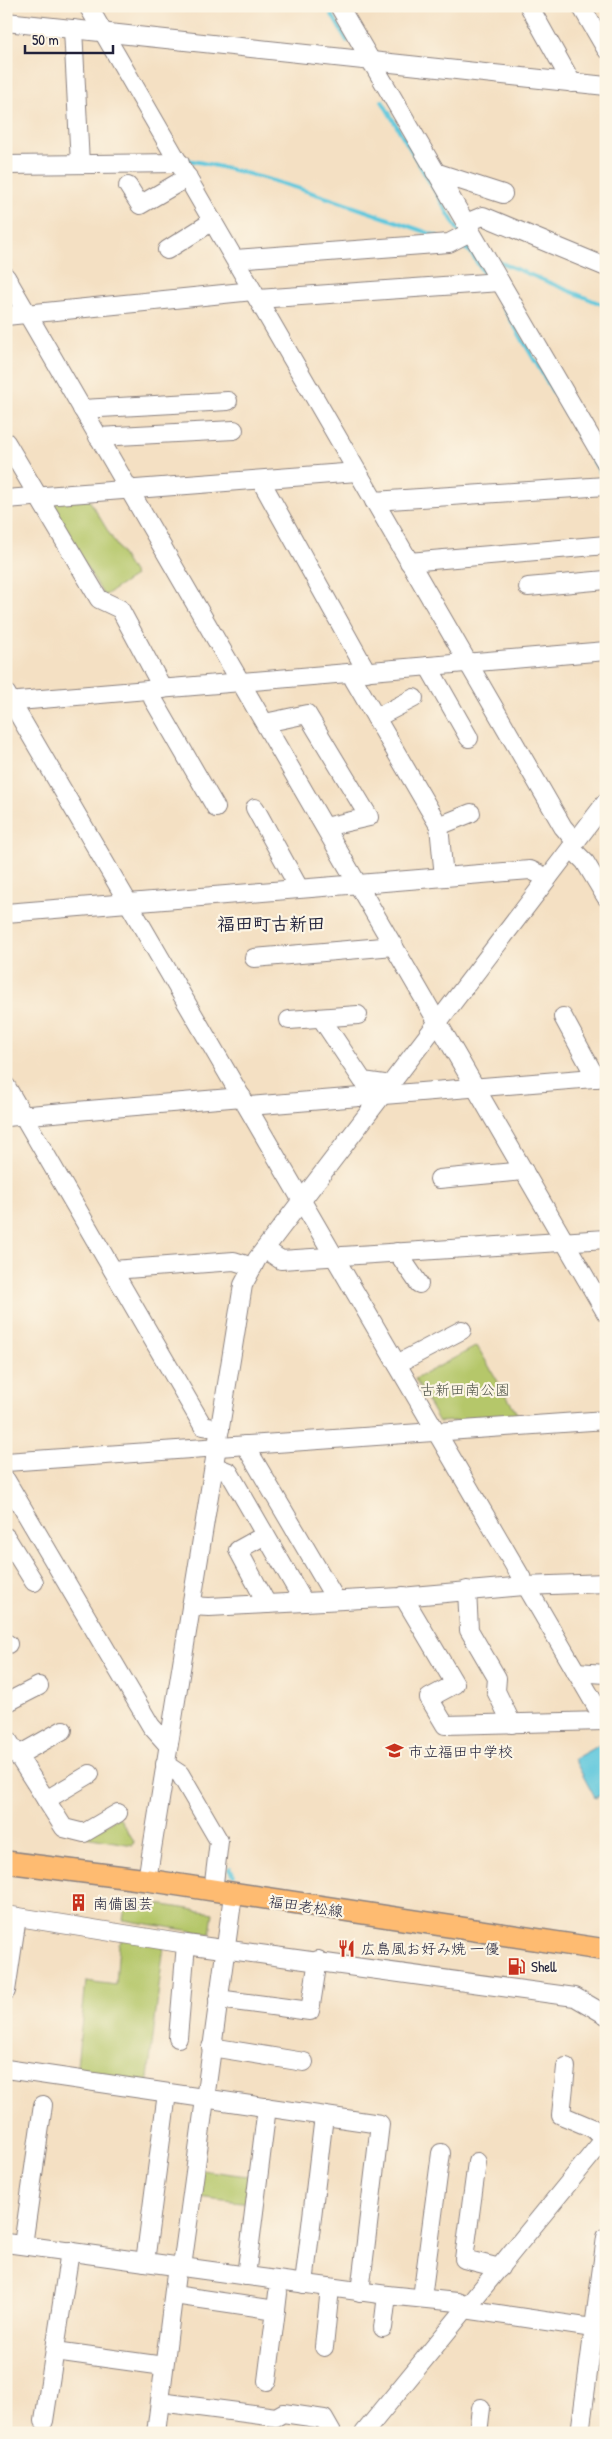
<svg xmlns="http://www.w3.org/2000/svg" width="612" height="2439" font-family="'Patrick Hand','Klee One',sans-serif">
<rect width="100%" height="100%" fill="#fcf5e5"/>
<filter id="ink" filterUnits="userSpaceOnUse"><feTurbulence type="fractalNoise" baseFrequency=".02" numOctaves="2"/><feDisplacementMap in="SourceGraphic" scale="10" xChannelSelector="R" yChannelSelector="G"/><feConvolveMatrix kernelMatrix="1 2 1 2 8 2 1 2 1" color-interpolation-filters="sRGB"/></filter>
<filter id="wash" filterUnits="userSpaceOnUse"><feTurbulence type="fractalNoise" baseFrequency=".0096" numOctaves="4" result="noise"/><feDisplacementMap in="SourceGraphic" scale="20" xChannelSelector="R" yChannelSelector="G"/><feGaussianBlur stdDeviation="1.12" result="paint"/><feColorMatrix in="noise" values="0 0 0 0 0 0 0 0 0 0 0 0 0 0 0 0 0 1.4 0 .05"/><feComposite in="paint" operator="in"/></filter>
<g filter="url(#wash)">
<rect width="100%" height="100%" fill="#f4e0c3"/>
<!-- green -->
<g fill="#b5c76b" stroke="#6c7453">
<polygon points="88,498 135,576 104,596 47,501"/>
<polygon points="477,1346 519,1417 439,1422 415,1379"/>
<polygon points="119,1817 134,1841 133,1845 85,1837"/>
<polygon points="133,1900 213,1913 210,1934 123,1920 126,1904"/>
<polygon points="124,1938 164,1945 147,2087 76,2075 86,1981 116,1985 119,1943"/>
<polygon points="201,2170 255,2177 251,2203 197,2197"/>
</g>
<!-- water -->
<polygon fill="#61c8dd" stroke="#42758c" points="599,1745 606,1758 606,1793 595,1798 574,1759"/>
<g fill="none" stroke-linecap="round" stroke-linejoin="round">
<!-- stream -->
<g stroke="#61c8dd" stroke-width="4">
<polyline points="327,6 347,41"/>
<polyline points="382,101 459,232"/>
<path d="M183 159C270 175 354 207 437 236"/>
<polyline points="465,243 486,277"/>
<polyline points="457,244 473,253"/>
<polyline points="497,261 606,306"/>
<polyline points="492,288 605,480"/>
<polyline points="230,1868 234,1875"/>
</g>
</g>
</g>
<g filter="url(#ink)">
<g fill="none" stroke-linecap="round" stroke-linejoin="round">
<defs>
<g id="minor">
<polyline points="88,6 563,827 575,841"/>
<polyline points="339,6 606,463"/>
<polyline points="529,6 572,83"/>
<polyline points="581,6 606,49"/>
<polyline points="6,22 606,86"/>
<polyline points="73,29 80,164"/>
<polyline points="6,165 180,163"/>
<polyline points="435,172 503,194"/>
<polyline points="128,186 140,205 188,177"/>
<polyline points="466,223 483,216 606,267"/>
<polyline points="167,250 213,221"/>
<polyline points="235,259 449,243 470,232"/>
<polyline points="6,277 606,1313"/>
<polyline points="258,299 500,282"/>
<polyline points="6,316 253,291"/>
<polyline points="82,409 228,401"/>
<polyline points="98,437 234,430"/>
<polyline points="6,442 99,599 120,609 163,689"/>
<polyline points="261,481 367,672"/>
<polyline points="6,499 357,472"/>
<polyline points="374,501 606,486"/>
<polyline points="409,562 606,545"/>
<polyline points="528,587 606,580"/>
<polyline points="428,666 469,738"/>
<polyline points="351,673 354,680 439,826 444,877"/>
<polyline points="151,690 153,699 216,808"/>
<polyline points="6,693 606,1723"/>
<polyline points="6,705 18,701 606,651"/>
<polyline points="376,718 414,698"/>
<polyline points="265,723 307,714 369,817 325,827"/>
<polyline points="255,808 299,888"/>
<polyline points="439,826 471,813"/>
<polyline points="571,848 585,862 606,897"/>
<polyline points="6,913 530,870 548,878"/>
<polyline points="254,958 394,946"/>
<polyline points="563,1017 596,1078"/>
<polyline points="321,1018 363,1081 391,1085"/>
<polyline points="289,1020 358,1015"/>
<polyline points="6,1086 203,1426 220,1429"/>
<polyline points="249,1106 606,1077"/>
<polyline points="6,1117 242,1097"/>
<polyline points="439,1179 524,1171"/>
<polyline points="265,1249 281,1260 606,1239"/>
<polyline points="397,1252 419,1284"/>
<polyline points="113,1270 234,1261 253,1267"/>
<polyline points="397,1364 462,1330"/>
<polyline points="245,1445 336,1600"/>
<polyline points="6,1462 606,1420"/>
<polyline points="214,1466 229,1472 304,1602"/>
<polyline points="6,1480 151,1726 168,1745"/>
<polyline points="265,1535 238,1550 267,1604"/>
<polyline points="6,1537 34,1582"/>
<polyline points="467,1590 469,1630 497,1678 496,1691 512,1724"/>
<polyline points="403,1596 455,1684 429,1698 445,1725 604,1721"/>
<polyline points="191,1606 209,1607 401,1597 524,1586 606,1583"/>
<polyline points="6,1645 8,1644"/>
<polyline points="576,1672 606,1674"/>
<polyline points="6,1703 39,1686"/>
<polyline points="6,1737 64,1828 84,1833 118,1813"/>
<polyline points="17,1756 63,1730"/>
<polyline points="165,1764 180,1774 219,1841 213,1891"/>
<polyline points="46,1800 90,1774"/>
<polyline points="147,1880 243,1285 257,1259 606,802"/>
<polyline points="6,1915 186,1944 575,1997 606,2015"/>
<polyline points="6,1991 17,1917"/>
<polyline points="218,1999 310,2011 318,1960"/>
<polyline points="178,2038 186,1944"/>
<polyline points="211,2047 304,2062"/>
<polyline points="566,2067 561,2115 592,2128 604,2139"/>
<polyline points="6,2069 380,2124 360,2292"/>
<polyline points="477,2162 464,2259 500,2268"/>
<polyline points="6,2243 387,2295 457,2302 467,2306"/>
<polyline points="23,2245 43,2105"/>
<polyline points="145,2262 167,2093"/>
<polyline points="182,2267 233,1895"/>
<polyline points="246,2276 267,2107"/>
<polyline points="304,2284 324,2116"/>
<polyline points="174,2295 276,2310 267,2381"/>
<polyline points="422,2298 441,2153"/>
<polyline points="465,2309 606,2330"/>
<polyline points="276,2310 278,2293"/>
<polyline points="383,2328 387,2295"/>
<polyline points="324,2347 330,2288"/>
<polyline points="55,2351 164,2366"/>
<polyline points="160,2402 276,2417 283,2413 324,2419 332,2433"/>
<polyline points="44,2421 70,2251"/>
<polyline points="156,2433 177,2266"/>
<polyline points="364,2433 606,2137"/>
<polyline points="478,2433 481,2408"/>
<polyline points="580,2433 606,2237"/>
</g>
<polyline id="major" points="6,1862 147,1880 606,1950"/>
</defs>
<!-- minor casing -->
<use href="#minor" stroke="#8b817f" stroke-width="20"/>
<!-- major casing -->
<use href="#major" stroke="#8b817f" stroke-width="24"/>
<!-- minor -->
<use href="#minor" stroke="#fff" stroke-width="18"/>
<!-- major -->
<use href="#major" stroke="#febb71" stroke-width="21"/>
</g>
</g>
<!-- icons -->
<defs>
<symbol id="school-bare" viewBox="-9 -9 18 18"><path d="M0-5L7-2L0 1L-7-2ZM-4 1L0 2.5L4 1V4Q0 6-4 4Z" fill="#c8321e" stroke="#fcf5e5" stroke-width="2.5" paint-order="stroke"/></symbol>
<symbol id="building-bare" viewBox="-9 -9 18 18"><path d="M-4-6H4V6H1V3H-1V6H-4ZM-2.5-4.3h1.7v1.8h-1.7ZM.8-4.3h1.7v1.8H.8ZM-2.5-1h1.7V.8h-1.7ZM.8-1h1.7V.8H.8Z" fill="#c8321e" stroke="#fcf5e5" stroke-width="2.5" paint-order="stroke"/></symbol>
<symbol id="restaurant-bare" viewBox="-9 -9 18 18"><path d="M-5-6h1v4h1v-4h1v4h1v-4h1v5L-1.5 .5V6h-2V.5L-5-1ZM5-6V6H3V1.5H1.5Q1.5-4 5-6Z" fill="#c8321e" stroke="#fcf5e5" stroke-width="2.5" paint-order="stroke"/></symbol>
<symbol id="fuel-bare" viewBox="-9 -9 18 18"><path d="M-5.5-6h7V0h2V4h1.3V-2.5L3-4.5l.8-.8L6-3V5H2.5V1h-1V6h-7ZM-4.2-4.7v3.2H.2V-4.7Z" fill="#c8321e" stroke="#fcf5e5" stroke-width="2.5" paint-order="stroke"/></symbol>
</defs>
<g fill-rule="evenodd">
<use href="#school-bare" x="382" y="1738" width="25" height="25"/>
<use href="#building-bare" x="66" y="1890" width="25" height="25"/>
<use href="#restaurant-bare" x="334" y="1936" width="25" height="25"/>
<use href="#fuel-bare" x="504" y="1954" width="25" height="25"/>
</g>
<g text-anchor="middle" dominant-baseline="central" stroke-width="4.5" stroke-linejoin="round" paint-order="stroke">
<!-- park labels -->
<g font-size="15" fill="#4e5449" stroke="#fcf5e5">
<text x="465" y="1389">古新田南公園</text>
</g>
<!-- poi labels -->
<g font-size="15" fill="#22223b" stroke="#fcf5e5" text-anchor="start">
<text x="408" y="1751">市立福田中学校</text>
<text x="93" y="1903">南備園芸</text>
<text x="361" y="1948">広島風お好み焼 一優</text>
<text x="531" y="1966">Shell</text>
</g>
<!-- street labels -->
<g font-size="15" fill="#22223b" stroke="#fcf5e5">
<text transform="translate(306 1906) rotate(8)">福田老松線</text>
</g>
<!-- quarter labels -->
<g font-size="18" font-weight="bold" fill="#22223b" stroke="#fcf5e5">
<text x="271" y="923">福田町古新田</text>
</g>
</g>
<!-- margin -->
<rect width="612" height="2439" fill="none" stroke="#fcf5e5" stroke-width="25"/>
<!-- scale -->
<path d="M25 45v8h88v-8" fill="none" stroke="#22223b" stroke-width="2.5"/>
<text x="32" y="45" font-size="15" fill="#22223b" stroke="#fcf5e5" stroke-width="4" paint-order="stroke">50 m</text>
</svg>
